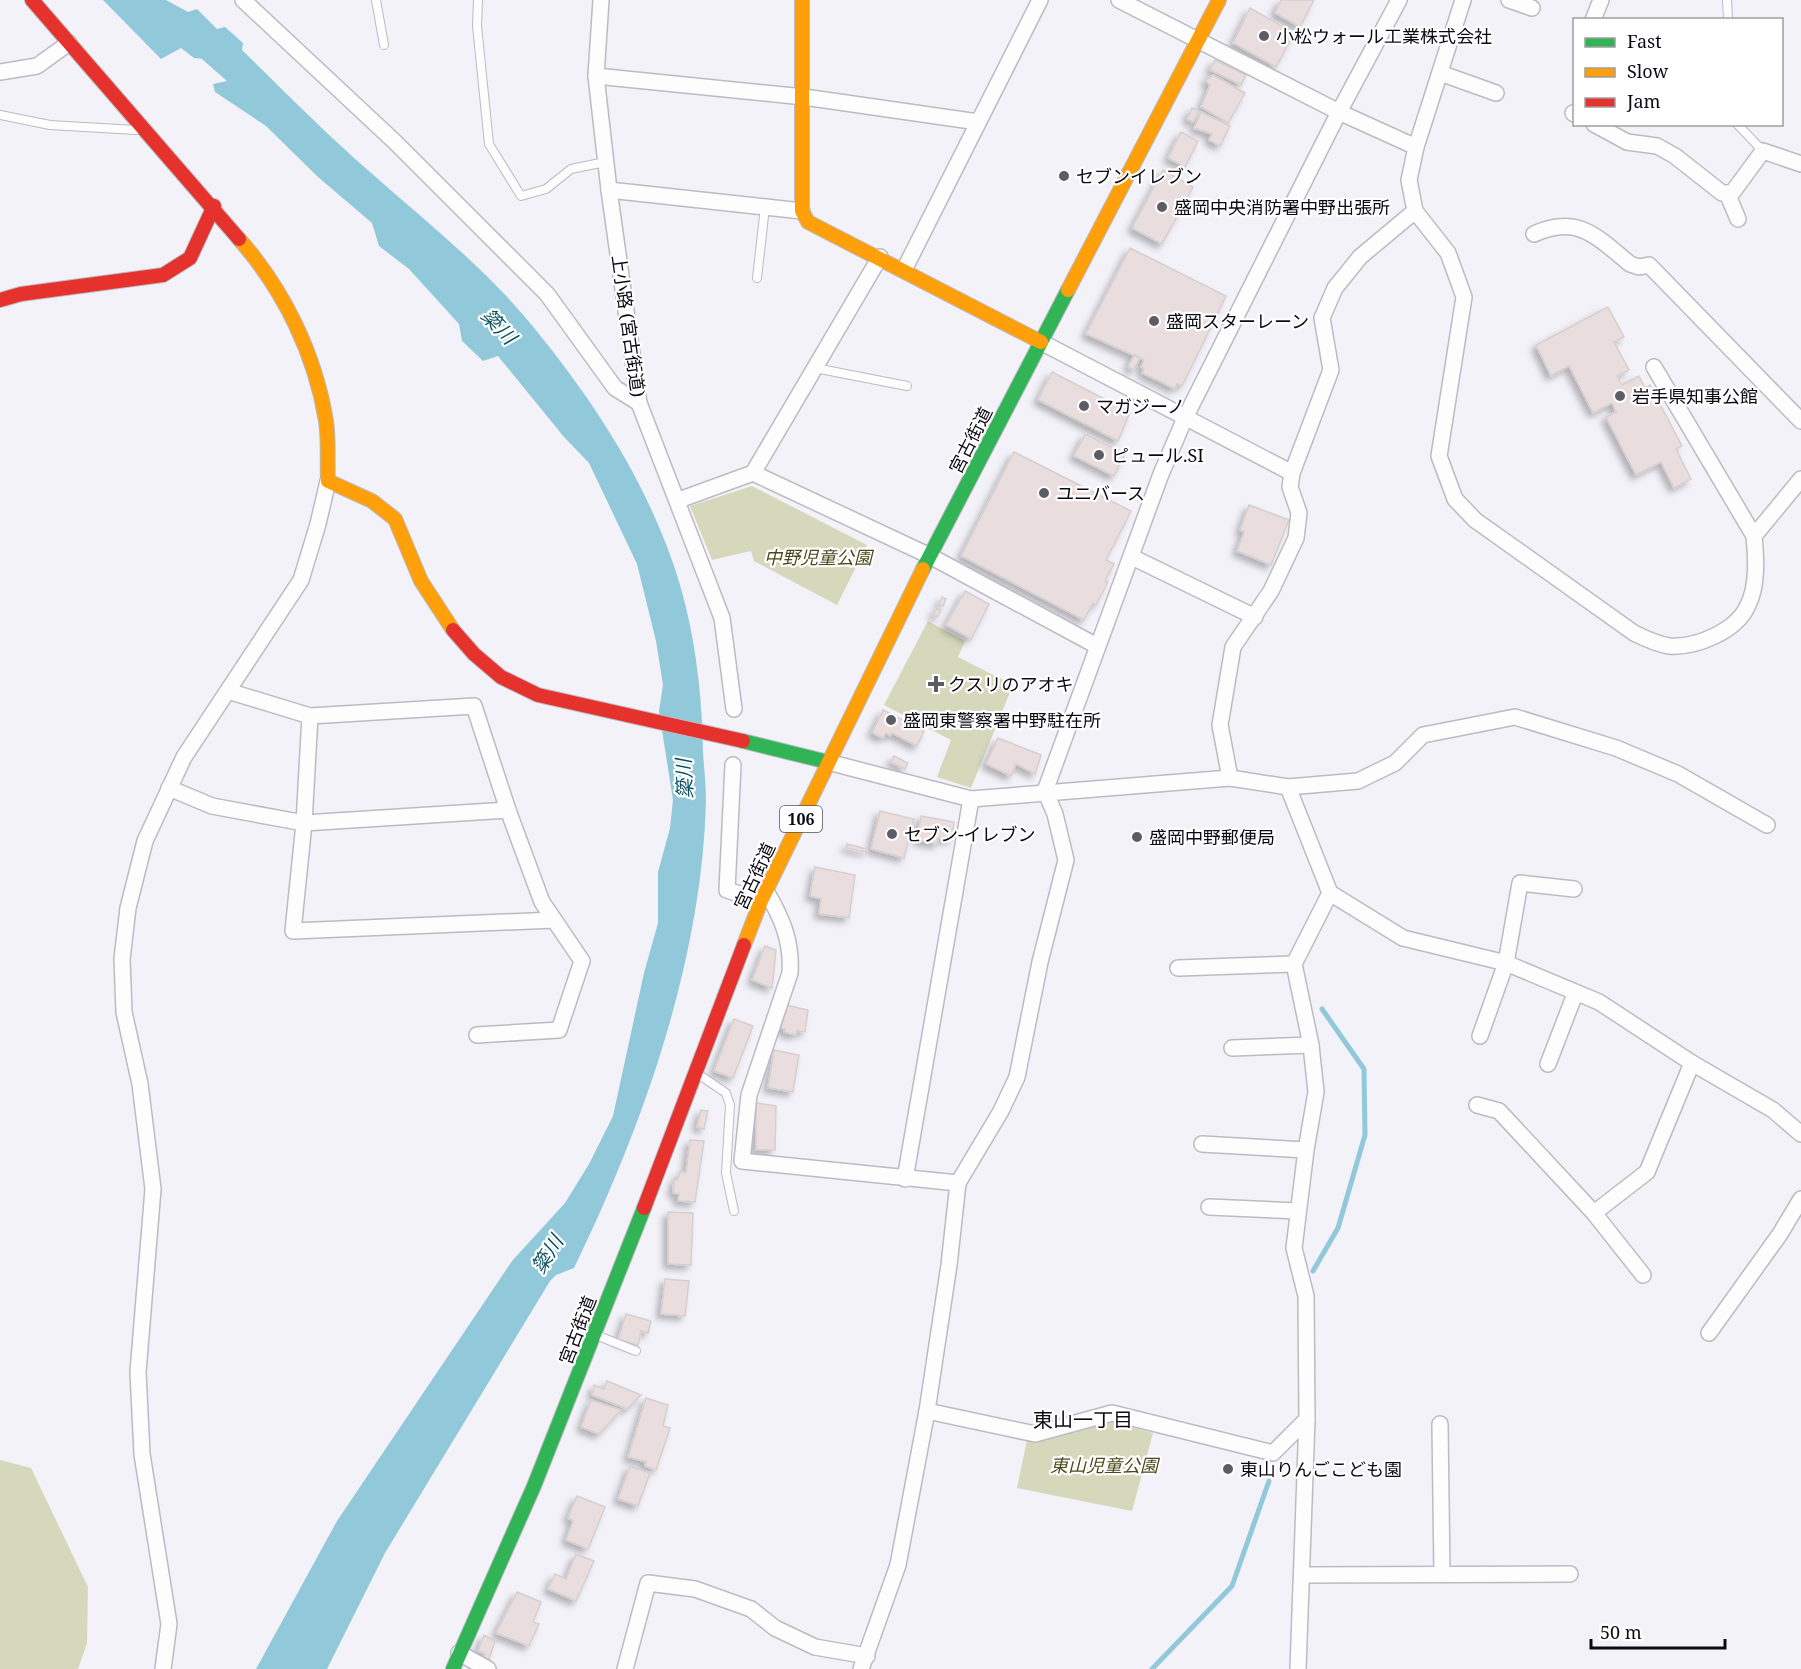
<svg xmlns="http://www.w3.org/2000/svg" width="1801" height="1669" font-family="'Noto Serif','Noto Sans JP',serif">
<defs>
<filter id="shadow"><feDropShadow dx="-4.5" dy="4.5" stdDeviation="3" flood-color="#0004"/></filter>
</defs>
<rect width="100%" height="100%" fill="#f3f2f9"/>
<!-- green -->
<g fill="#d6d8bc">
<polygon points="752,486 867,545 837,605 754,561 751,551 712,560 690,506"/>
<polygon points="928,621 965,641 958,657 1013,685 971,788 937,777 951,740 884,705"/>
<polygon points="1113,1422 1153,1433 1132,1511 1017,1488 1027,1440"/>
<polygon points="0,1460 31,1468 88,1587 87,1643 78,1669 0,1669"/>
</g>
<!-- water -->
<path fill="#91c9da" d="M103 0H166L188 12 197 9 217 29 225 27 243 43 242 50C284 91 325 133 370 172 423 219 479 263 525 317 582 385 634 461 666 544 692 610 702 681 703 752 704 768 706 785 706 801 702 960 643 1126 574 1268L556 1275 550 1281 385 1553 327 1669H256L337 1521 512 1261 565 1203 589 1164 613 1116 644 973 658 923V872L670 828 673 800 659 711 663 685 656 641 637 564 589 463 564 437 498 356 483 361 462 341 459 324 409 269 379 246 372 223 318 177 266 126 215 92 213 84 227 81 202 59 194 58 181 48 161 59Z"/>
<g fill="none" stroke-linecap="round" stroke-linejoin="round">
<!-- stream -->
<g stroke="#91c9da" stroke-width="5">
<polyline points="1313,1271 1338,1228 1365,1135 1364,1069 1322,1009"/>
<polyline points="1152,1669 1232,1586 1269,1481"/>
</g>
</g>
<!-- building -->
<g fill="#e9dedd" stroke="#d5cfcf" stroke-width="1.5" filter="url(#shadow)">
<polygon points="1281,0 1314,0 1300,27 1275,13"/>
<polygon points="1250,8 1294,33 1276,67 1233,43"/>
<polygon points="1215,60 1246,75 1241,85 1210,70"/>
<polygon points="1213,75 1245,93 1228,123 1201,107 1210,85 1205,80"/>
<polygon points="1192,108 1199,111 1193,122 1187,119"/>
<polygon points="1201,112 1230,126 1220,146 1209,140 1212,134 1194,128"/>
<polygon points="1181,132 1198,141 1185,167 1168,158"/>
<polygon points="1163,170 1193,187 1162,244 1132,228"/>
<polygon points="1130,248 1226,296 1182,386 1177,384 1175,389 1142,373 1144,369 1141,367 1144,360 1086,334"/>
<polygon points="1608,307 1624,337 1614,342 1629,370 1617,376 1622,385 1639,376 1645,388 1650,385 1682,446 1676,449 1691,479 1674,488 1661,462 1636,475 1606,417 1616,412 1612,403 1593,413 1569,366 1551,376 1536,345"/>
<polygon points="1134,355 1140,358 1134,370 1128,367"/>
<polygon points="1052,372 1130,412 1118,441 1038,400"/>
<polygon points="1085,434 1125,454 1114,476 1074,456"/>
<polygon points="1014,452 1131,511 1106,560 1114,564 1105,581 1108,582 1096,605 1093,603 1084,620 961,556"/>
<polygon points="1249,505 1289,520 1271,565 1237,551 1244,532 1240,530"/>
<polygon points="965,591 989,604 971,639 946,625"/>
<polygon points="942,597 946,599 943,606 939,604"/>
<polygon points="937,608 941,610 937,617 933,615"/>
<polygon points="883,710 924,731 917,746 892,733 890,736 886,733 883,738 872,733"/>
<polygon points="998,738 1041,755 1035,774 1016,764 1011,776 986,764"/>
<polygon points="894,756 908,763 905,769 891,762"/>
<polygon points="880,811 914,819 904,858 871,849"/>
<polygon points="921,816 954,822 952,840 938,838 937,844 917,840"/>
<polygon points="847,844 867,849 866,852 846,848"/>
<polygon points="815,867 855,875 849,918 819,914 821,899 810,896"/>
<polygon points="765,946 776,950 772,988 752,980"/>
<polygon points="786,1005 808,1010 805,1032 797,1031 796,1035 784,1032 785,1029 781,1028"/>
<polygon points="734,1019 753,1026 733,1078 714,1071"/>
<polygon points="774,1050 799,1055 793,1092 768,1088"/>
<polygon points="756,1103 776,1106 775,1150 756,1150"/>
<polygon points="701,1110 708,1111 704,1129 697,1127"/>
<polygon points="690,1140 704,1141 695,1202 678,1201 679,1194 673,1193 674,1180 677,1180 680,1172 686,1172"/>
<polygon points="668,1212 693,1213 691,1265 668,1264"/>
<polygon points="665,1279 689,1281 685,1316 661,1314"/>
<polygon points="626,1314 651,1321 648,1333 641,1331 638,1345 618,1340"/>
<polygon points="607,1381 641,1395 627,1409 592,1395 594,1385 604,1389"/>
<polygon points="646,1398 668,1405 663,1426 670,1428 656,1470 645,1466 646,1462 628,1457"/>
<polygon points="591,1400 621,1410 599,1434 581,1427"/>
<polygon points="630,1466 650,1473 638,1506 618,1499"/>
<polygon points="577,1496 605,1507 588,1549 566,1540 573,1521 568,1518"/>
<polygon points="576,1554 594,1561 576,1601 548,1589 555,1574 566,1579"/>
<polygon points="517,1592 541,1602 533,1622 539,1624 529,1646 496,1633"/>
<polygon points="484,1635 495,1641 489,1659 484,1658 485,1654 478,1651"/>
</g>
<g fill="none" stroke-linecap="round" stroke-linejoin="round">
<defs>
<g id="lane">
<polyline points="376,0 384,45"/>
<polyline points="478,0 477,26 489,144 521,196 546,189 571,169 605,162"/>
<polyline points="1727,0 1728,20"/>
<polyline points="0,115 50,125 136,130"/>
<polyline points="1737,124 1763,151"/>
<polyline points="757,278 765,207"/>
<polyline points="815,368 907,386"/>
<polyline points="701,1076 726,1093 730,1105 726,1173 734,1211"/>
<polyline points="601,1337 636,1351"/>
</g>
<g id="street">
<polyline points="243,0 395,142 547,294 615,388 639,403"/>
<polyline points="601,0 596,76 609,190 639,403 722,618 734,709"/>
<polyline points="1119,0 1339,112 1416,147"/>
<path d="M1463 0 1416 147 1409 180 1415 211 1448 253 1464 297 1439 456 1455 499 1475 520 1634 633C1646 639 1657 644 1669 646 1696 648 1737 631 1748 605 1758 585 1756 557 1754 536L1801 479"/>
<polyline points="1509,0 1532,8"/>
<polyline points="1593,20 1601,0"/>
<polyline points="0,72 37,66 69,43"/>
<polyline points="1440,73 1496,93"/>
<polyline points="596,76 804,97 978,122"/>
<polyline points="1573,113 1574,114"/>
<polyline points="1594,124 1627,142 1657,146 1675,156 1722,193 1732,193 1763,151 1801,164"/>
<polyline points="609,190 802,211"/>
<polyline points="1727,193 1738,219"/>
<path d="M1534 234C1578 214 1597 237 1630 264L1639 267 1649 265 1801 421"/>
<polyline points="904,270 1040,0"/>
<polyline points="1041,342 1292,473"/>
<polyline points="1654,367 1754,536"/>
<polyline points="753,473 930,556 1097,646"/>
<polyline points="679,500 753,473 880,257"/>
<polyline points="1132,557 1255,617"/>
<polyline points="228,691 310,716 474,706 508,810 542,902 582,961 559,1030 477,1035"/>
<polyline points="310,716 304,823 293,931 554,920"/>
<polyline points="828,762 971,799 1230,778 1288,787 1358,781 1395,763 1423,735 1515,717 1616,748 1678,774 1767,825"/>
<polyline points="733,765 727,890 761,901"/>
<polyline points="1230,778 1220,725 1233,647 1271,591 1296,538 1299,513 1290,487 1292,473 1331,370 1322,318 1335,288 1360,257 1415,211"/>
<polyline points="1288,787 1330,893 1403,938 1506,963 1599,1002 1692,1063 1773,1110 1801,1134"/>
<polyline points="169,788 212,806 304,823 508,810"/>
<path d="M766 891C782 918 792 941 790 973L749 1095 742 1161 958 1183 949 1265 927 1411 898 1565 861 1669"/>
<polyline points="1178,968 1294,964"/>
<polyline points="1480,1036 1506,963 1520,883 1574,889"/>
<polyline points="1232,1048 1311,1045"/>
<polyline points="1548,1064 1575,994"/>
<polyline points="1477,1105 1499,1111 1594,1213 1643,1275"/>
<polyline points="1202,1144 1306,1150"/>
<polyline points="905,1179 971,799"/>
<polyline points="958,1183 1001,1111 1017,1077 1040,962 1066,860 1055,814 1045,791 1161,474 1185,418 1339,112 1399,0"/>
<polyline points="1209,1207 1297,1211"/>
<polyline points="1594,1213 1647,1172 1692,1063"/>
<polyline points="1709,1333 1780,1234 1801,1199"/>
<polyline points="927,1411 1035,1434 1112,1413 1273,1453 1307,1419"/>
<polyline points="1440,1424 1442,1574"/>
<polyline points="1302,1575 1570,1574"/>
<polyline points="459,1653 488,1669"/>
<polyline points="163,1669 169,1624 142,1454 138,1372 153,1189 140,1084 124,1012 122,959 128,908 145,841 184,757 301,580 318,524 328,481"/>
<polyline points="625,1669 648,1583 695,1589 751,1609 775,1628 815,1647 867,1656"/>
<polyline points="1298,1669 1307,1419 1306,1296 1294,1248 1306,1150 1316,1092 1311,1045 1294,964 1330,893"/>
</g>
<g id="fast">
<polyline points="923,569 1068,290"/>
<polyline points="743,741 828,762"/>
<polyline points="453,1669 534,1486 644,1208"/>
</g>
<g id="slow">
<polyline points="802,0 802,211 808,222 1041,342"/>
<path d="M239 239C284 290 315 354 326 421 329 440 327 461 328 481L372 501 395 519 421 581 453 630"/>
<polyline points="1068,290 1219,0"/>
<polyline points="744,945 761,901 923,569"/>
</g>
<g id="jam">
<polyline points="32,0 239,239"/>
<polyline points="0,300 21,294 163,275 190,258 214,206"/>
<polyline points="453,630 474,654 501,677 538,695 743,741"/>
<polyline points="644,1208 744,945"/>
</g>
</defs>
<!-- lane casing -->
<use href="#lane" stroke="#bcbac3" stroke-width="10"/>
<!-- street casing -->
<use href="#street" stroke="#bcbac3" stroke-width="18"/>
<!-- fast casing -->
<use href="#fast" stroke="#bcbac3" stroke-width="16"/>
<!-- slow casing -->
<use href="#slow" stroke="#bcbac3" stroke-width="16"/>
<!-- jam casing -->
<use href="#jam" stroke="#bcbac3" stroke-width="16"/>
<!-- lane -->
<use href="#lane" stroke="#fdfdfe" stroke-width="8"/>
<!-- street -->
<use href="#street" stroke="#fdfdfe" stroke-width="15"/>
<!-- fast -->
<use href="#fast" stroke="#30b455" stroke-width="14"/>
<!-- slow -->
<use href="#slow" stroke="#ff9f0a" stroke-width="14"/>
<!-- jam -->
<use href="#jam" stroke="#e5322d" stroke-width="14"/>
</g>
<!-- markers -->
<g fill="#5d5b64" stroke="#fff" stroke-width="2">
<circle cx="1264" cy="36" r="6"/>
<circle cx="1064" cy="176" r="6"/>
<circle cx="1162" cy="207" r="6"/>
<circle cx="1154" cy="321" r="6"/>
<circle cx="1620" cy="396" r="6"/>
<circle cx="1084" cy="406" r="6"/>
<circle cx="1099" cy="455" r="6"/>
<circle cx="1044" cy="493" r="6"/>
<path d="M933 675h6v6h6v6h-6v6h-6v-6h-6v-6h6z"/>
<circle cx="891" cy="720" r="6"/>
<circle cx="892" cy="834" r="6"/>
<circle cx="1137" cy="837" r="6"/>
<circle cx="1228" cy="1469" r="6"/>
</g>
<g text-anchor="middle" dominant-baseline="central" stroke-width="4.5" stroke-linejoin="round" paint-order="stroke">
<!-- shield labels -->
<rect fill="#fff" stroke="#55535a" stroke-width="1.5" x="780" y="806" width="42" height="26" rx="4.5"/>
<g font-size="16" font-weight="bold" fill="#0c0913">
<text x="801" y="819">106</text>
</g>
<!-- poi labels -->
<g font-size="18" fill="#0c0913" stroke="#fff" text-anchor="start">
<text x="1276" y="36">小松ウォール工業株式会社</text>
<text x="1076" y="176">セブンイレブン</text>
<text x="1174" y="207">盛岡中央消防署中野出張所</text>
<text x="1166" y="321">盛岡スターレーン</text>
<text x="1632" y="396">岩手県知事公館</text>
<text x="1096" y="406">マガジーノ</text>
<text x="1111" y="455">ピュール.SI</text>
<text x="1056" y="493">ユニバース</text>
<text x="948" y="684">クスリのアオキ</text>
<text x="903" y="720">盛岡東警察署中野駐在所</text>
<text x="904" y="834">セブン-イレブン</text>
<text x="1149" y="837">盛岡中野郵便局</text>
<text x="1240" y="1469">東山りんごこども園</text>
</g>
<!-- street labels -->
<g font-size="18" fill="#0c0913" stroke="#fff">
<text transform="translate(629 326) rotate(82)">上小路 (宮古街道)</text>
<text transform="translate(970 440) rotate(-63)">宮古街道</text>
<text transform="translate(754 876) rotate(-65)">宮古街道</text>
<text transform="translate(577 1330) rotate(-69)">宮古街道</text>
</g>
<!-- park labels -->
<g font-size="18" font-style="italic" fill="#484b1b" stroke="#fff">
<text x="818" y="557">中野児童公園</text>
<text x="1104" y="1465">東山児童公園</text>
</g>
<!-- water labels -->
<g font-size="20" font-style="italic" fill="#0b5262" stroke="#fff">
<text transform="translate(499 326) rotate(46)">簗川</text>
<text transform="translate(684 779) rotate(-93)">簗川</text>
<text transform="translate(547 1254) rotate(-58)">簗川</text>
</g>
<!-- neighbourhood labels -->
<g font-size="20" fill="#0c0913" stroke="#fff">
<text x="1083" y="1419">東山一丁目</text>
</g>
</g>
<!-- legend -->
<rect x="1573" y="18" width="210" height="108" fill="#ffffff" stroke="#9e9da1" stroke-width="1.5"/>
<rect x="1585" y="38" width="30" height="9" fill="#30b455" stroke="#9e9da1" stroke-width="1.5"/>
<text x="1627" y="48" font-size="18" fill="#0c0913">Fast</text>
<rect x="1585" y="68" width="30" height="9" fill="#ff9f0a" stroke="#9e9da1" stroke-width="1.5"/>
<text x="1627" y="78" font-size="18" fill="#0c0913">Slow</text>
<rect x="1585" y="98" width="30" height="9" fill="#e5322d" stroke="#9e9da1" stroke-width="1.5"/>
<text x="1627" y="108" font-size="18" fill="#0c0913">Jam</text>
<!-- scale -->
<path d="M1591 1639v9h134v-9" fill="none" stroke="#0c0913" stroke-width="3"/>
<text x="1600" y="1639" font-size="18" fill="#0c0913" stroke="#ffffff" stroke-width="4.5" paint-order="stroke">50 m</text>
</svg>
